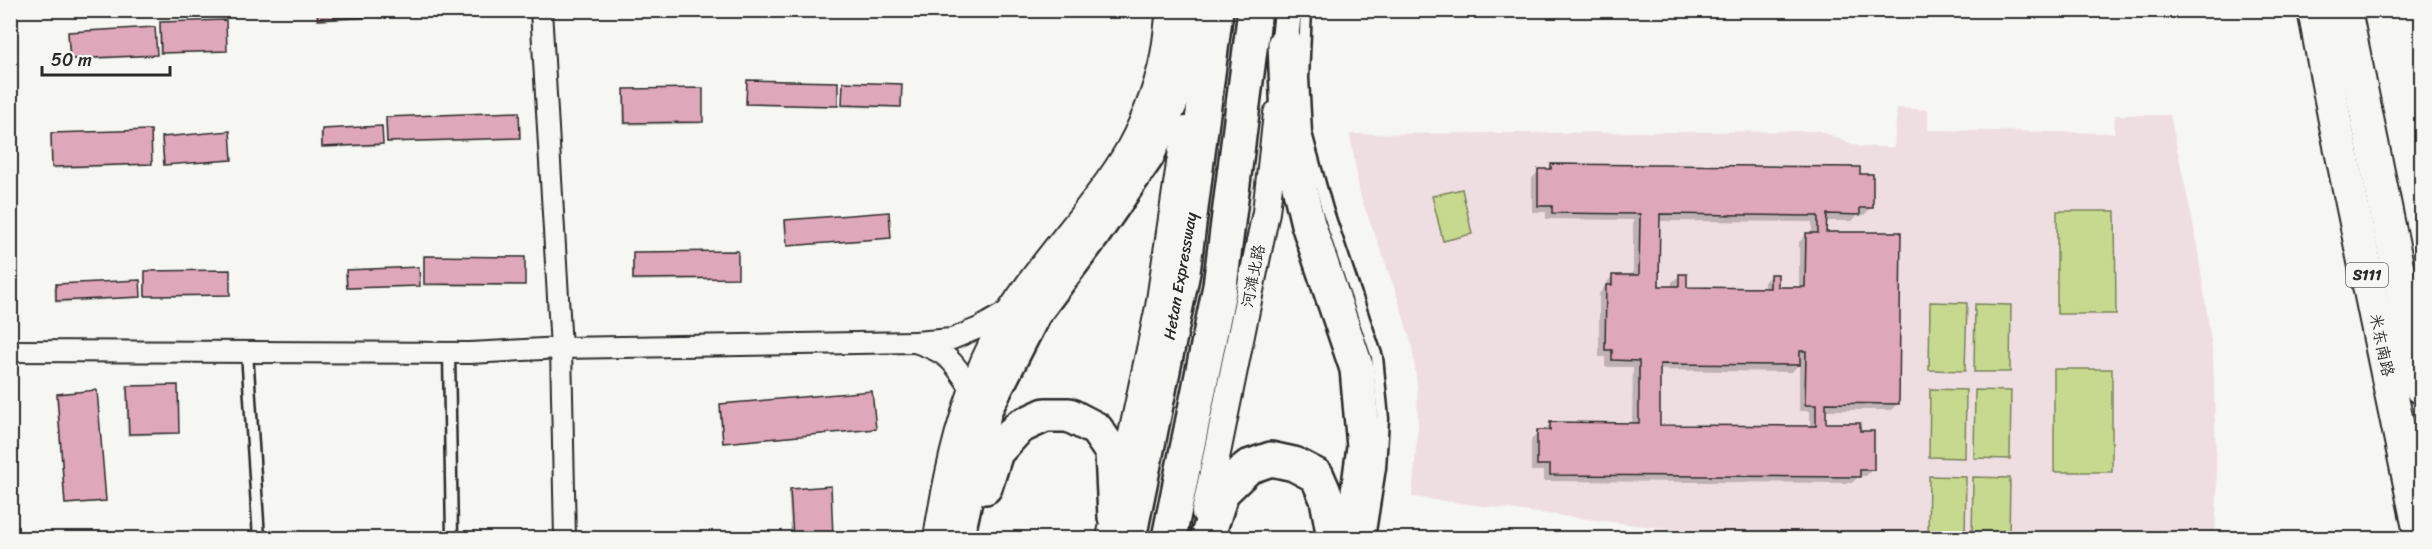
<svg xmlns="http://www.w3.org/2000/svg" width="2432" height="549" font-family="Sriracha,'LXGW WenKai TC',sans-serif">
<rect width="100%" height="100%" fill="#f6f6f2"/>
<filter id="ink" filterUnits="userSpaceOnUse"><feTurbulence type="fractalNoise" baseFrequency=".0167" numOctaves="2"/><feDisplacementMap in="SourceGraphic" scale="12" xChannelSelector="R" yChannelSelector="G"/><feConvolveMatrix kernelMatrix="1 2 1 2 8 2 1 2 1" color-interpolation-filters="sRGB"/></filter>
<g filter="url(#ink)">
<!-- built -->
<polygon fill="#efdee1" points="1897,108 1928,110 1928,130 2114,133 2115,115 2170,115 2196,238 2213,354 2217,489 2215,538 1740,538 1412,497 1418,426 1417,385 1412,346 1396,292 1360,195 1350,134 1820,131 1860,147 1894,147"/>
<!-- green -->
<g fill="#c7d98e" stroke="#79825c" stroke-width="1.5">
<polygon points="1462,189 1472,234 1443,241 1432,196"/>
<polygon points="2057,211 2115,211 2116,314 2057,314"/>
<polygon points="1930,302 1967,303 1965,371 1929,370"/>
<polygon points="1975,304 2011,305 2010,372 1974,372"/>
<rect x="2054" y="369" width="58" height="103"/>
<polygon points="1930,389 1966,390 1965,458 1929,457"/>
<polygon points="1975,390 2011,391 2010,459 1974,458"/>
<polygon points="1929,476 1966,477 1965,538 1928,538"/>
<polygon points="1973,477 2010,478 2009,538 1972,538"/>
</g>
<!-- shadow -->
<g fill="#0003" fill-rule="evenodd">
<polygon points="316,10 369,10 369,17 367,19 316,21"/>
<polygon points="373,10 506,10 373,18"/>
<polygon points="585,10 658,10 585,13"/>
<polygon points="160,23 225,50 223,52 159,54 159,25"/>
<polygon points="69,33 155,54 154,56 69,61 67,35"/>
<polygon points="747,82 836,105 834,107 745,105"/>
<polygon points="844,84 900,106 898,108 841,107"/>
<polygon points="625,90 702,122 700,124 623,125 623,92"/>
<polygon points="387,118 519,137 517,139 386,143 385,120"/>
<polygon points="322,130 381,144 379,146 321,148 320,132"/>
<polygon points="51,135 151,163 149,165 51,169 50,137"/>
<polygon points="163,138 231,159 163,166 161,140"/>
<path d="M1551 166 1859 175 1871 208 1864 215H1858L1852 221H1825V233L1898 403 1891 410H1824V424L1858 433 1873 469 1866 476H1859L1852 483 1544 481V471H1531V439L1551 424H1632L1633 367H1605V357H1599V294L1612 276 1633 277V220L1546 219V212H1532V178L1539 171H1546ZM1658 221 1812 222V235H1806L1799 242V289H1776L1771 275 1764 282V289L1685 288 1679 276 1672 282V288H1658ZM1799 364V411H1810V428L1658 426 1659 370 1792 372Z"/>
<polygon points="786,221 889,238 786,247 784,223"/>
<polygon points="634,254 736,277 735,279 632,281 632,256"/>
<polygon points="425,258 523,284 521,286 423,286 423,260"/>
<polygon points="347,271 418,285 416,287 346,289 345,273"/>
<polygon points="145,272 228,295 226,296 144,297 144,274"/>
<polygon points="56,286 139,297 137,298 55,303 54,288"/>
<polygon points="128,388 178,432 176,434 127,436 126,390"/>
<polygon points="58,395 104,500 102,502 64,505 56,397"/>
<polygon points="720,406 874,429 722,444 719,408"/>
<polygon points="830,488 832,538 791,538 788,492"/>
</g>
<!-- building -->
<g fill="#dfa7ba" stroke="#2b2b2b" stroke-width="1.5" fill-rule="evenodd">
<polygon points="317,10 370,10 370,17 318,20"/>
<polygon points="374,10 508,10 508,11 374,17"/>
<polygon points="226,20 227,51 161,53 160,22"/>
<polygon points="155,27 157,55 70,59 68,32"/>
<polygon points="747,80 838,82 838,106 746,104"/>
<polygon points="843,82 902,84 901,107 842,105"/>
<polygon points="703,88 703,122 625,123 624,89"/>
<polygon points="519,112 520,138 387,142 386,117"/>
<polygon points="382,126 383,144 322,147 322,129"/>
<polygon points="151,130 152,164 52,167 51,133"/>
<polygon points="230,131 232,160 164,165 162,137"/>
<path d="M1551 164 1860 167V174H1873V208H1860V215L1827 214 1826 232H1901L1899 404 1826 403V423H1860V431H1874V470H1860V477L1550 475V465H1537V430H1550V422L1639 423V361L1612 360V350H1605L1606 285H1612V275H1639L1640 214 1552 213V206H1538V169H1551ZM1660 214 1818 216V233H1806L1805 287H1778V274H1770V288L1687 287V274H1679V286H1659ZM1800 351H1806L1805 405H1816V426L1660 425V364L1800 365Z"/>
<polygon points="889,212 891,238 787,246 785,220"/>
<polygon points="738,251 738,278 633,279 633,252"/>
<polygon points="424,256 525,257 525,285 424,284"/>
<polygon points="419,267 420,286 347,288 346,270"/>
<polygon points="230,270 230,295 145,296 145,271"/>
<polygon points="140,280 141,297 56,301 56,284"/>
<polygon points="178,385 179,433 129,434 127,386"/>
<polygon points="97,390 106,501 65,504 57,394"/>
<polygon points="872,391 876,429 723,443 720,404"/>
<polygon points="831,486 833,538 793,538 790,489"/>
</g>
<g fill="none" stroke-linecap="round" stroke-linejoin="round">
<defs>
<g id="service">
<polyline points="1306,10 1303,78 1306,133 1327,209 1377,357 1383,419 1380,468 1369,538"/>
<polyline points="247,352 259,538"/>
<polyline points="449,353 452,538"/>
</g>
<g id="minor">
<polyline points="541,10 561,348 565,538"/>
<polyline points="10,351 470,353 561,348 915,342"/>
<path d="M972 390C952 360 950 354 915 342L952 339 981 327 1010 310"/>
</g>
<g id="tertiary">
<polyline points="1283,60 1288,10"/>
<polyline points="1205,512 1266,212 1277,114"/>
<path d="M937 538C948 469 963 401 995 338 1028 276 1078 227 1117 169 1135 143 1152 104 1160 73 1166 54 1167 31 1170 10"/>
<polyline points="1110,538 1159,307 1185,130"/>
</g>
<g id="primary">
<polyline points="2314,10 2335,121 2421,538"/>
<polyline points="2345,10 2422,388"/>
</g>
<g id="trunk">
<polyline points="1285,43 1289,144 1308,224 1357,369 1364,447 1352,538"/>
<polyline points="985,487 996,452 1019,427 1045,415 1069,415 1096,429 1112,452 1115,517"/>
<polyline points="957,538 985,409 1034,313 1094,233 1147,156 1175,93 1197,10"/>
<polyline points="1129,538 1183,272 1216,10"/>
<polyline points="1169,538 1220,286 1255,10"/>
<polyline points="1207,538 1222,492 1248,467 1271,459 1294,464 1317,476 1327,499 1334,538"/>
</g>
</defs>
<!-- service casing -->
<use href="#service" stroke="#2b2b2b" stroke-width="15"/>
<!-- minor casing -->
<use href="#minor" stroke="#2b2b2b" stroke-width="24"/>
<!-- tertiary casing -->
<use href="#tertiary" stroke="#2b2b2b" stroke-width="30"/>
<!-- primary casing -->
<use href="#primary" stroke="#2b2b2b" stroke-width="36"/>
<!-- trunk casing -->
<use href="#trunk" stroke="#2b2b2b" stroke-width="38"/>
<!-- service -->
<use href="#service" stroke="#f6f6f2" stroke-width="10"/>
<!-- minor -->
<use href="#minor" stroke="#f6f6f2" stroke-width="20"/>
<!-- tertiary -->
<use href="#tertiary" stroke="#f6f6f2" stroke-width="26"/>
<!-- primary -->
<use href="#primary" stroke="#f6f6f2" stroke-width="32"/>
<!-- trunk -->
<use href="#trunk" stroke="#f6f6f2" stroke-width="33"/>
</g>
</g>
<g text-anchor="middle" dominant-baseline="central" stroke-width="4.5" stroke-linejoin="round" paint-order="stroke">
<!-- shield labels -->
<rect fill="#f6f6f2" stroke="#686867" stroke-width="1.5" x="2346" y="263" width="42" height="24" rx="4.5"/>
<g font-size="15" font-weight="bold" fill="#2b2b2b">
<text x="2367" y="275">S111</text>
</g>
<!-- street labels -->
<g font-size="16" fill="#2b2b2b" stroke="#f6f6f2">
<text transform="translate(1180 276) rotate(-80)">Hetan Expressway</text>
<text transform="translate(1253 276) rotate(-79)">河滩北路</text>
<text transform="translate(2382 345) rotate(78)">米东南路</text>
</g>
</g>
<!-- margin -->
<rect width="2432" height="549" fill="none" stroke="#f6f6f2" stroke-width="36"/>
<rect x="18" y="18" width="2396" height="513" fill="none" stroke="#2b2b2b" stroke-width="2" filter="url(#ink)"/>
<!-- scale -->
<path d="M42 66v9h128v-9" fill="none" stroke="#2b2b2b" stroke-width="3"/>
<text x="51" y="66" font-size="18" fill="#2b2b2b" stroke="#f6f6f2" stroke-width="4.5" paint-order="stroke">50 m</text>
</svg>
